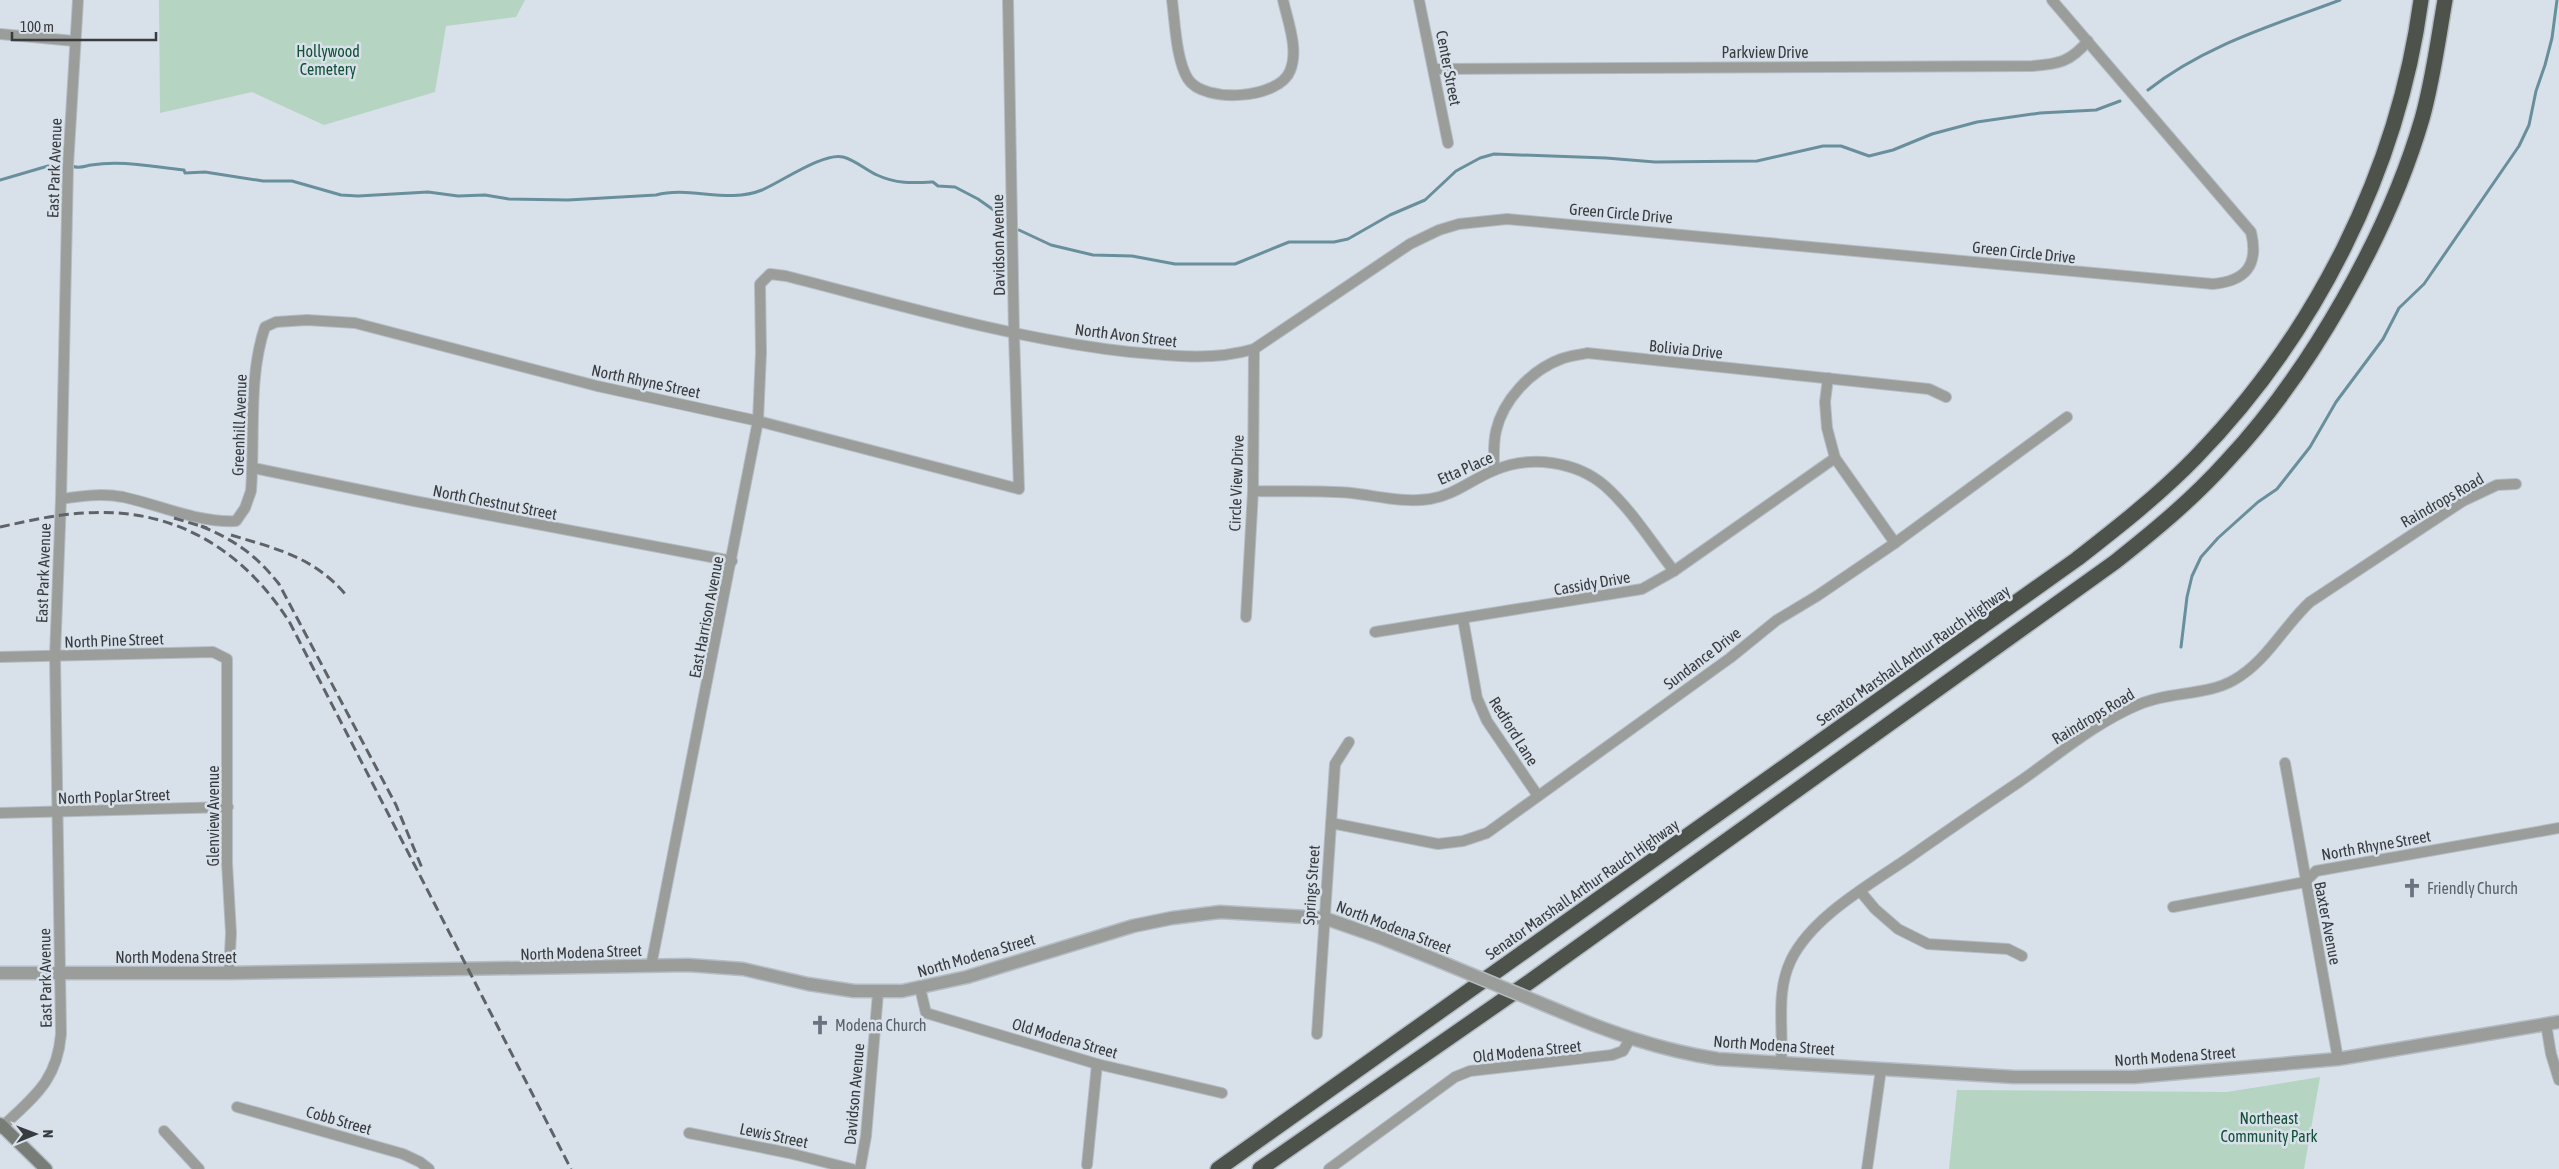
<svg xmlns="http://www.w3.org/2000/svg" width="2559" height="1169" font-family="'Asap Condensed',sans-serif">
<rect width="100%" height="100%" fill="#d8e1ea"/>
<!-- green -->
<g fill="#b5d4c2">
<polygon points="159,0 525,0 516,17 446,26 435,92 324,125 252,92 160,113"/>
<polygon points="2320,1077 2304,1169 1949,1169 1957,1090 2227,1092"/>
</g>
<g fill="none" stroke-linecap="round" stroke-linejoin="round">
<!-- stream -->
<g stroke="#698f9c" stroke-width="3">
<path d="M2148 90C2205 45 2274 25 2340 0"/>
<path d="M72 166C79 169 85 166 91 165 123 160 152 167 184 170L185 173 205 172 263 181H292L341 195 358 196 428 192 458 196 485 195 509 199 568 200 656 195C690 186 728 204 762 190 781 182 824 152 843 157 855 160 866 170 877 175 896 184 913 183 933 182L938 186 955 187 978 199 1005 218"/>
<polyline points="0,180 48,166 60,166"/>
<polyline points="1019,230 1051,245 1093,255 1132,256 1175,264 1235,264 1289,242 1334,242 1348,239 1390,215 1425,200 1456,171 1480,158 1494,154 1606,158 1655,162 1757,161 1823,146 1841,146 1869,156 1893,150 1932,134 1977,122 2040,113 2096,110 2120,101"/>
<polyline points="2181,647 2187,597 2192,576 2201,557 2218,538 2258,502 2277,489 2310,447 2336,402 2383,339 2399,308 2424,284 2519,146 2529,125 2536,91 2545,65 2552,38 2557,0"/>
</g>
<defs>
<g id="minor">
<path d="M1172 0C1175 22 1176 60 1188 79 1204 104 1279 99 1290 71 1299 50 1288 22 1283 0"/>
<polyline points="1419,0 1448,143"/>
<polyline points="0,34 74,41"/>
<path d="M1434 69 2032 66C2059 64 2070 62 2088 41"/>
<polyline points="1828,378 1825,402 1827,428 1835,458 1895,543"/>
<polyline points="253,468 414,501 732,561"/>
<path d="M1494 470C1494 457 1493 444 1496 431 1503 400 1531 370 1561 359 1569 356 1579 355 1587 353L1929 389 1946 397"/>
<path d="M1253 491C1285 492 1319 490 1351 493 1378 496 1403 503 1430 499 1455 495 1472 479 1495 470 1530 455 1576 461 1605 486 1632 510 1652 543 1674 571"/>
<path d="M61 499C81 496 102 493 123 497 160 505 198 523 236 521L245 508 251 491C255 438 248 376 265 327L276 322 307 320 355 323 597 386 758 421 1019 489 1014 334 1008 0"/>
<polyline points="1246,617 1253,491 1254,349"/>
<polyline points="1463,619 1477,698 1487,721 1538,796"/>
<polyline points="1375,632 1642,589 1674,571 1835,458"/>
<polyline points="0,657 213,652 227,659 227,863 231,933 229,973"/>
<polyline points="2285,763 2338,1059"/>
<polyline points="0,813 228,807"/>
<polyline points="1331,823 1438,844 1463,841 1487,833 1730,658 1777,620 1817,596 1895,543 2067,417"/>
<polyline points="1860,891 1875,909 1898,929 1928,944 2008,949 2022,956"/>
<polyline points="2173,907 2305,882 2316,871 2559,828"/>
<path d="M651 966 758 421 761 353 760 284 770 274 786 276C900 305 1013 339 1130 352 1173 356 1213 361 1254 349L1410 244 1439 230 1459 224 1507 219 2213 284C2246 281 2259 265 2251 232L2052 0"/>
<polyline points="920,988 926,1013 1097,1064 1222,1093"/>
<polyline points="2546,1024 2551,1054 2559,1080"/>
<polyline points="1317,1034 1335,764 1349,742"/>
<path d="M1781 1064C1784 1029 1775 993 1791 960 1812 917 1869 885 1907 859 1944 833 1982 807 2019 782 2058 755 2096 722 2140 704 2170 691 2206 696 2234 680 2267 661 2283 627 2310 602L2463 501 2497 485 2516 484"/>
<polyline points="237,1107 403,1154 420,1162 429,1169"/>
<path d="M0 1129C33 1097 57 1082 61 1034L55 656 61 499 68 166 78 0"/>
<polyline points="164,1131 199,1169"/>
<polyline points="689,1133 789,1153 852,1169"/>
<polyline points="1087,1165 1097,1064"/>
<polyline points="860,1169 866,1136 878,993"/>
<polyline points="1329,1169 1455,1077 1470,1071 1612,1055 1623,1051 1630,1039"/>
<polyline points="1867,1169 1881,1069"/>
</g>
<g id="tertiary">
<polyline points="0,973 229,973 688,965 743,969 808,984 854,991 902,991 967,977 1133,926 1172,918 1220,912 1324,918 1379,937 1439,961"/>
<path d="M1552 1008C1606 1031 1659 1050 1718 1059L2014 1077H2134L2338 1059 2559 1022"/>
</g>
<polyline id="secondary" points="0,1124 46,1169"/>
<g id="motorway">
<path d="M1218 1169 2077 559C2118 527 2159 495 2195 458 2315 335 2398 171 2421 0"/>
<path d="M1260 1169 1532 980 2115 562C2154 531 2193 499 2227 461 2310 372 2388 235 2422 119 2433 80 2438 40 2445 0"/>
</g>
</defs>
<!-- minor casing -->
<use href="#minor" stroke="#b5bcc4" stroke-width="12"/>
<!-- tertiary casing -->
<use href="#tertiary" stroke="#b5bcc4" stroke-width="15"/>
<!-- secondary casing -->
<use href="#secondary" stroke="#b5bcc4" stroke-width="15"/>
<!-- motorway casing -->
<use href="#motorway" stroke="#b5bcc4" stroke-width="18"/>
<!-- minor -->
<use href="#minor" stroke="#9a9d99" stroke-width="10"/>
<!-- tertiary -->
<use href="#tertiary" stroke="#9a9d99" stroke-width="12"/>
<!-- secondary -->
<use href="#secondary" stroke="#797d77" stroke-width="12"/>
<!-- motorway -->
<use href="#motorway" stroke="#4d534b" stroke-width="15"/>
<!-- rail -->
<g stroke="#5f6368" stroke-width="3" stroke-dasharray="10 5" stroke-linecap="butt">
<polyline points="174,518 207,528"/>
<path d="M201 526C236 541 255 554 279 584L396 805 422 868"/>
<path d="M0 527C28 521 57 514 86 513 174 507 244 550 290 623L571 1169"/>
<path d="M231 535C277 549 314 557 346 595"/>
</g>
<defs>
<polyline id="tertiary-bridge" points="1439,961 1552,1008"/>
</defs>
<!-- tertiary-bridge casing -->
<use href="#tertiary-bridge" stroke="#b5bcc4" stroke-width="15" stroke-linecap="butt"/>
<!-- tertiary-bridge -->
<use href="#tertiary-bridge" stroke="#9a9d99" stroke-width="12"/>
</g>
<!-- icons -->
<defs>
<symbol id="church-bare" viewBox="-9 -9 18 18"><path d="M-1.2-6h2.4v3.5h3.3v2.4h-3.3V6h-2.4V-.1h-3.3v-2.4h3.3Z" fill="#6b7280" stroke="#d8e1ea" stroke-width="2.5" paint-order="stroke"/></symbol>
</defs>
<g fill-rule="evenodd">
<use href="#church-bare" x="2398" y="874" width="28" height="28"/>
<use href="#church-bare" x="806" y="1011" width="28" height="28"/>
</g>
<g text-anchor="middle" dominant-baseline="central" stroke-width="5" stroke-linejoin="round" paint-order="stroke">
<!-- park labels -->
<g font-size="16" fill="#115036" stroke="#d8e1ea">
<text x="328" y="51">Hollywood<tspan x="328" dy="18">Cemetery</tspan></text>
<text x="2269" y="1118">Northeast<tspan x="2269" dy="18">Community Park</tspan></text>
</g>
<!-- street labels -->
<g font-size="16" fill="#383b3f" stroke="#d8e1ea">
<text x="1765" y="52">Parkview Drive</text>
<text transform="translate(1449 68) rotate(79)">Center Street</text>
<text transform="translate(54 168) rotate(-88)">East Park Avenue</text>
<text transform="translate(1621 213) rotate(5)">Green Circle Drive</text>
<text transform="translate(998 245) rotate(-91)">Davidson Avenue</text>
<text transform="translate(2024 252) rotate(6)">Green Circle Drive</text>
<text transform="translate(1126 335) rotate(7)">North Avon Street</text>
<text transform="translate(1686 349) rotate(6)">Bolivia Drive</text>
<text transform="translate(646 381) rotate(12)">North Rhyne Street</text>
<text transform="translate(239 425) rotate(-88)">Greenhill Avenue</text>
<text transform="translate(1465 468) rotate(-24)">Etta Place</text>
<text transform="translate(1236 483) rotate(-88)">Circle View Drive</text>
<text transform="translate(2442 500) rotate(-30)">Raindrops Road</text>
<text transform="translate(495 502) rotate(11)">North Chestnut Street</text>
<text transform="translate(43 573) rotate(-88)">East Park Avenue</text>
<text transform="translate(1592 583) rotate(-10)">Cassidy Drive</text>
<text transform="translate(706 617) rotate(-79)">East Harrison Avenue</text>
<text transform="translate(114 640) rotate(-2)">North Pine Street</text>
<text transform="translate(1913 655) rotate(-35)">Senator Marshall Arthur Rauch Highway</text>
<text transform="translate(1702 658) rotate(-37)">Sundance Drive</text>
<text transform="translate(2093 716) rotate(-31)">Raindrops Road</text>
<text transform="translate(1514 731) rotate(58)">Redford Lane</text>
<text transform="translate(114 796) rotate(-2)">North Poplar Street</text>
<text transform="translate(213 816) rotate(-90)">Glenview Avenue</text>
<text transform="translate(2376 845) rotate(-10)">North Rhyne Street</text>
<text transform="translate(1311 885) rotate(-86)">Springs Street</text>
<text transform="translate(1582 889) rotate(-35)">Senator Marshall Arthur Rauch Highway</text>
<text transform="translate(2328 923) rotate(79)">Baxter Avenue</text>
<text transform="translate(1394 927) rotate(21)">North Modena Street</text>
<text transform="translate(581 952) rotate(-2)">North Modena Street</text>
<text transform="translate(976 955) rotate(-16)">North Modena Street</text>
<text x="176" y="957">North Modena Street</text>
<text transform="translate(45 978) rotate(-91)">East Park Avenue</text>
<text transform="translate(1065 1038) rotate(16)">Old Modena Street</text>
<text transform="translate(1774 1045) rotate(4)">North Modena Street</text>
<text transform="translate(1527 1051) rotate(-6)">Old Modena Street</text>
<text transform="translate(2175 1056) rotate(-4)">North Modena Street</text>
<text transform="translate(854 1094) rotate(-85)">Davidson Avenue</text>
<text transform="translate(339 1120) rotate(16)">Cobb Street</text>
<text transform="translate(774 1135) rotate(12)">Lewis Street</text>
</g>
<!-- worship labels -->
<g font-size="16" fill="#5b616d" stroke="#d8e1ea" text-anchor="start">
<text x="2427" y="888">Friendly Church</text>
<text x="835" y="1025">Modena Church</text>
</g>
</g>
<!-- north arrow -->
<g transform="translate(35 1134) rotate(89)" stroke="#d8e1ea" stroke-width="4" paint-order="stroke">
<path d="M0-4L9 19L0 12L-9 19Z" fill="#383b3f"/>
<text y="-8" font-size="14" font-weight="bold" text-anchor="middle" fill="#383b3f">N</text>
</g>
<!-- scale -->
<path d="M12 32v8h144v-8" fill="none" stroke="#383b3f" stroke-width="2.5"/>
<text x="20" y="32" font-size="15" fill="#383b3f" stroke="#d8e1ea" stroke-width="4" paint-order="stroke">100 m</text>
</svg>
